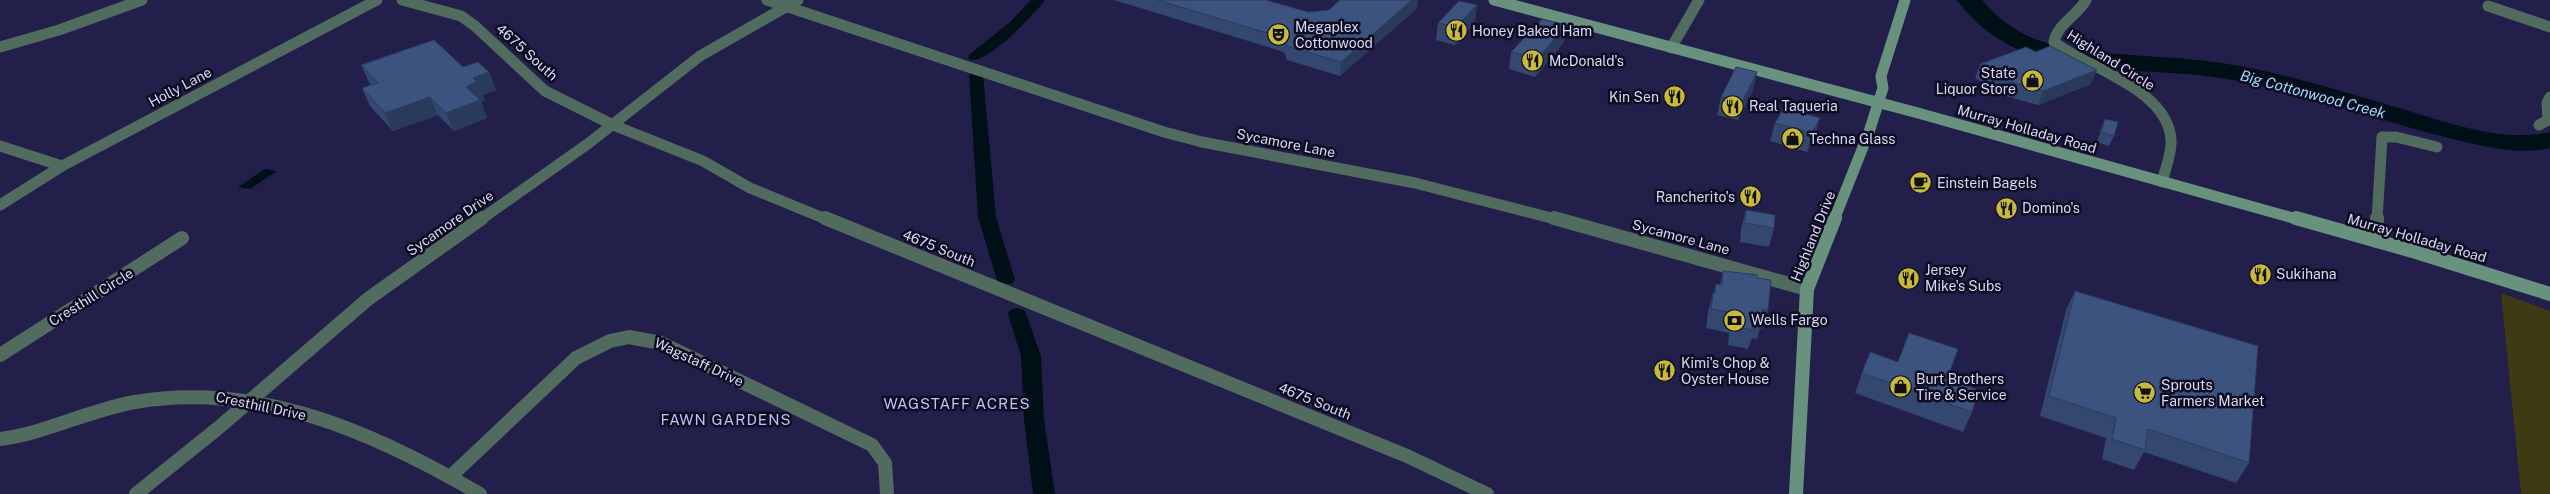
<svg xmlns="http://www.w3.org/2000/svg" width="2550" height="494" font-family="'Public Sans',sans-serif">
<rect width="100%" height="100%" fill="#221f4b"/>
<!-- green -->
<polygon fill="#3e3a13" points="2501,293 2550,311 2550,494 2521,494"/>
<!-- water -->
<polygon fill="#001017" points="265,169 277,171 250,189 238,187"/>
<g fill="none" stroke-linecap="round" stroke-linejoin="round">
<!-- canal -->
<g fill="#001017" fill-rule="evenodd">
<path d="M1031 0H1045C1034 15 987 64 970 60L968 57 970 54 1009 23Z"/>
<polygon points="976,71 983,75 996,217 1015,280 1012,284 1000,284 997,280 978,217 969,75"/>
<polygon points="1017,308 1024,310 1026,314 1041,356 1044,419 1055,494 1033,494 1024,419 1021,356 1008,314 1010,310"/>
</g>
<!-- river -->
<path fill="#001017" fill-rule="evenodd" d="M1957 0H1982C1998 19 2022 37 2047 43 2106 58 2167 54 2227 64 2286 73 2342 92 2399 108 2447 122 2500 143 2550 132V148C2516 155 2486 147 2453 139 2378 121 2304 92 2227 79 2163 68 2087 75 2025 52 1998 42 1974 24 1957 0Z"/>
<!-- minor-far1 -->
<g stroke="#526b5f" stroke-width="11">
<polyline points="402,0 461,16 475,26 545,91 613,125 703,161 750,188 828,220"/>
<polyline points="767,0 1164,132 1202,142 1415,183 1559,220"/>
<path d="M2086 0C2077 16 2057 24 2054 42 2089 69 2168 89 2171 140 2172 154 2165 169 2162 182"/>
<polyline points="2488,6 2550,27"/>
<polyline points="0,47 59,30 142,0"/>
<polyline points="1671,48 1699,0"/>
<polyline points="2539,125 2548,120 2547,103 2550,97"/>
<polyline points="0,146 62,166"/>
<polyline points="0,205 62,166 377,0"/>
<polyline points="480,220 589,143 700,56 798,0"/>
<polyline points="2377,220 2382,137 2396,137 2437,147"/>
</g>
<!-- minor -->
<g stroke="#526b5f" stroke-width="14">
<polyline points="825,218 1407,456 1487,494"/>
<polyline points="1554,218 1807,289"/>
<polyline points="2376,241 2377,218"/>
<polyline points="0,355 182,238"/>
<path d="M0 439C47 433 89 410 135 402 260 381 375 433 480 494"/>
<polyline points="451,476 576,358 610,341 629,337 661,343 872,445 885,463 887,494"/>
<polyline points="136,494 217,429 368,299 482,218"/>
</g>
<!-- secondary-far1 -->
<g stroke="#69927e" stroke-width="11">
<polyline points="1494,0 1918,113 2300,220"/>
<polyline points="1834,220 1869,132 1883,88 1881,76 1905,0"/>
</g>
<!-- secondary -->
<g stroke="#69927e" stroke-width="14">
<polyline points="2296,218 2416,252 2550,294"/>
<polyline points="1796,494 1807,289 1835,218"/>
</g>
</g>
<!-- wall -->
<g fill="#34476e">
<polygon points="1114,0 1266,0 1308,12 1329,10 1340,0 1418,0 1417,8 1340,76 1287,60 1284,52"/>
<polygon points="1477,5 1475,22 1455,45 1436,40 1438,23"/>
<polygon points="1564,42 1535,77 1509,69 1511,52"/>
<polygon points="1980,64 2091,84 2038,105 1995,93 1981,85 1982,82 1975,78"/>
<polygon points="361,65 463,67 489,72 496,90 482,95 485,100 481,102 487,118 454,131 438,115 393,131 370,106 362,88 371,85 369,82"/>
<polygon points="1757,72 1753,90 1738,120 1717,115 1721,97"/>
<polygon points="1784,108 1815,137 1807,152 1770,141 1775,123"/>
<polygon points="2105,119 2114,136 2109,146 2097,142 2101,129"/>
<polygon points="1746,210 1774,228 1769,247 1740,242 1741,229"/>
<polygon points="1723,271 1757,278 1768,310 1763,329 1760,328 1757,339 1752,338 1748,349 1728,345 1729,333 1706,328 1708,312 1713,293 1714,293 1716,284 1720,285"/>
<polygon points="2075,291 2249,463 2236,483 2144,452 2134,470 2102,459 2106,438 2040,416 2066,310"/>
<polygon points="1862,373 1947,379 1972,412 1963,432 1855,393"/>
</g>
<!-- shaded-wall -->
<g fill="#2a3a5a">
<polygon points="1412,0 1418,0 1417,8 1340,76 1341,62"/>
<polygon points="1477,5 1475,22 1455,45 1456,27"/>
<polygon points="1566,25 1564,42 1535,77 1537,59"/>
<polygon points="2097,70 2091,84 2038,105 2043,91"/>
<polygon points="489,72 496,90 482,95 485,100 481,102 487,118 454,131 446,113 473,78"/>
<polygon points="1757,72 1753,90 1738,120 1742,102"/>
<polygon points="430,97 438,115 393,131 385,113"/>
<polygon points="1820,118 1815,137 1807,152 1812,133"/>
</g>
<!-- building -->
<g fill="#3c5380" stroke="#2a3a5a">
<polygon points="1157,0 1266,0 1308,12 1329,10 1340,0 1412,0 1341,62 1287,46 1284,38"/>
<polygon points="1459,1 1477,5 1456,27 1438,23"/>
<polygon points="1542,19 1566,25 1537,59 1511,52"/>
<polygon points="434,40 463,67 478,62 489,72 473,78 477,82 466,87 480,100 446,113 430,97 385,113 362,88 378,83 361,65"/>
<polygon points="2050,46 2097,70 2043,91 2000,79 1986,71 1990,69 1980,64 2026,47 2036,52"/>
<polygon points="1736,67 1757,72 1742,102 1721,97"/>
<polygon points="1784,108 1820,118 1812,133 1775,123"/>
<polygon points="2105,119 2118,122 2114,136 2101,132"/>
<polygon points="1746,210 1775,215 1774,228 1745,223"/>
<polygon points="1723,271 1757,275 1757,278 1771,280 1768,310 1763,309 1763,319 1755,318 1754,330 1733,326 1734,313 1711,309 1713,293 1715,293 1716,284 1722,285"/>
<polygon points="2075,291 2258,346 2249,463 2148,429 2145,450 2112,439 2116,418 2049,396"/>
<polygon points="1909,333 1958,349 1947,379 1979,390 1972,412 1862,373 1870,352 1898,362"/>
</g>
<!-- icons -->
<defs>
<symbol id="restaurant-disc" viewBox="-11 -11 22 22"><circle r="9.5" fill="#c8bb3b" stroke="#0d0c20"/><path d="M-5-6h1v4h1v-4h1v4h1v-4h1v5L-1.5 .5V6h-2V.5L-5-1ZM5-6V6H3V1.5H1.5Q1.5-4 5-6Z" fill="#111"/></symbol>
<symbol id="theatre-disc" viewBox="-11 -11 22 22"><circle r="9.5" fill="#c8bb3b" stroke="#0d0c20"/><path d="M-5-5.5Q0-4 5-5.5V0Q5 5 0 6Q-5 5-5 0ZM-3.3-2.5H-1v1.5H-3.3ZM1-2.5H3.3v1.5H1ZM-2.8 1Q0 5.5 2.8 1Z" fill="#111"/></symbol>
<symbol id="shop-disc" viewBox="-11 -11 22 22"><circle r="9.5" fill="#c8bb3b" stroke="#0d0c20"/><path d="M-5-2.5h2.3a2.7 3.5 0 0 1 5.4 0H5L5.5 6h-11ZM-1.5-2.5h3a1.5 2.3 0 0 0-3 0Z" fill="#111"/></symbol>
<symbol id="cafe-disc" viewBox="-11 -11 22 22"><circle r="9.5" fill="#c8bb3b" stroke="#0d0c20"/><path d="M-5.5-4.5H6V0H3Q3 3.5 0 3.5H-2.5Q-5.5 3.5-5.5 0ZM3-3.2v2h1.7v-2ZM-6 4.5H4V6H-6Z" fill="#111"/></symbol>
<symbol id="bank-disc" viewBox="-11 -11 22 22"><circle r="9.5" fill="#c8bb3b" stroke="#0d0c20"/><path d="M-6-4H6V4H-6ZM0-2.3a2.3 2.3 0 1 0 0 4.6a2.3 2.3 0 1 0 0-4.6Z" fill="#111"/></symbol>
<symbol id="supermarket-disc" viewBox="-11 -11 22 22"><circle r="9.5" fill="#c8bb3b" stroke="#0d0c20"/><path d="M-6-5.5h2.5l.6 2H6L4.5 2H-2.5L-4.4-4H-6ZM-1.5 3.2a1.3 1.3 0 1 0 .1 0ZM3 3.2a1.3 1.3 0 1 0 .1 0Z" fill="#111"/></symbol>
</defs>
<g fill-rule="evenodd">
<use href="#restaurant-disc" x="1444" y="18" width="25" height="25"/>
<use href="#theatre-disc" x="1266" y="22" width="25" height="25"/>
<use href="#restaurant-disc" x="1520" y="48" width="25" height="25"/>
<use href="#shop-disc" x="2020" y="68" width="25" height="25"/>
<use href="#restaurant-disc" x="1662" y="84" width="25" height="25"/>
<use href="#restaurant-disc" x="1720" y="94" width="25" height="25"/>
<use href="#shop-disc" x="1780" y="126" width="25" height="25"/>
<use href="#cafe-disc" x="1908" y="170" width="25" height="25"/>
<use href="#restaurant-disc" x="1738" y="184" width="25" height="25"/>
<use href="#restaurant-disc" x="1994" y="196" width="25" height="25"/>
<use href="#restaurant-disc" x="2248" y="262" width="25" height="25"/>
<use href="#restaurant-disc" x="1896" y="266" width="25" height="25"/>
<use href="#bank-disc" x="1722" y="308" width="25" height="25"/>
<use href="#restaurant-disc" x="1652" y="358" width="25" height="25"/>
<use href="#shop-disc" x="1888" y="374" width="25" height="25"/>
<use href="#supermarket-disc" x="2132" y="380" width="25" height="25"/>
</g>
<g text-anchor="middle" dominant-baseline="central" stroke-width="5" stroke-linejoin="round" paint-order="stroke">
<!-- poi labels -->
<g font-size="14" fill="#d8d9f7" stroke="#0d0c20" text-anchor="start">
<text x="1295" y="27">Megaplex<tspan x="1295" dy="16">Cottonwood</tspan></text>
<text x="1472" y="31">Honey Baked Ham</text>
<text x="1549" y="61">McDonald's</text>
<text x="2016" y="73" text-anchor="end">State<tspan x="2016" dy="16">Liquor Store</tspan></text>
<text x="1659" y="97" text-anchor="end">Kin Sen</text>
<text x="1749" y="106">Real Taqueria</text>
<text x="1809" y="139">Techna Glass</text>
<text x="1937" y="183">Einstein Bagels</text>
<text x="1735" y="197" text-anchor="end">Rancherito's</text>
<text x="2022" y="208">Domino's</text>
<text x="1925" y="270">Jersey<tspan x="1925" dy="16">Mike's Subs</tspan></text>
<text x="2276" y="274">Sukihana</text>
<text x="1751" y="320">Wells Fargo</text>
<text x="1681" y="363">Kimi's Chop &amp;<tspan x="1681" dy="16">Oyster House</tspan></text>
<text x="1916" y="379">Burt Brothers<tspan x="1916" dy="16">Tire &amp; Service</tspan></text>
<text x="2161" y="385">Sprouts<tspan x="2161" dy="16">Farmers Market</tspan></text>
</g>
<!-- street labels -->
<g font-size="14" fill="#d8d9f7" stroke="#0d0c20">
<text transform="translate(527 52) rotate(42)">4675 South</text>
<text transform="translate(2111 60) rotate(32)">Highland Circle</text>
<text transform="translate(180 87) rotate(-28)">Holly Lane</text>
<text transform="translate(2027 129) rotate(16)">Murray Holladay Road</text>
<text transform="translate(1286 143) rotate(11)">Sycamore Lane</text>
<text transform="translate(450 223) rotate(-35)">Sycamore Drive</text>
<text transform="translate(1813 236) rotate(-68)">Highland Drive</text>
<text transform="translate(1681 237) rotate(15)">Sycamore Lane</text>
<text transform="translate(2417 238) rotate(16)">Murray Holladay Road</text>
<text transform="translate(939 248) rotate(22)">4675 South</text>
<text transform="translate(91 297) rotate(-32)">Cresthill Circle</text>
<text transform="translate(699 362) rotate(25)">Wagstaff Drive</text>
<text transform="translate(1315 401) rotate(22)">4675 South</text>
<text transform="translate(261 406) rotate(12)">Cresthill Drive</text>
</g>
<!-- water labels -->
<g font-size="15" font-style="italic" fill="#9adef7" stroke="#0d0c20">
<text transform="translate(2313 94) rotate(15)">Big Cottonwood Creek</text>
</g>
<!-- neighbourhood labels -->
<g font-size="15" letter-spacing="1" fill="#bfc1fa" stroke="#0d0c20">
<text x="957" y="403">WAGSTAFF ACRES</text>
<text x="726" y="419">FAWN GARDENS</text>
</g>
</g>
</svg>
